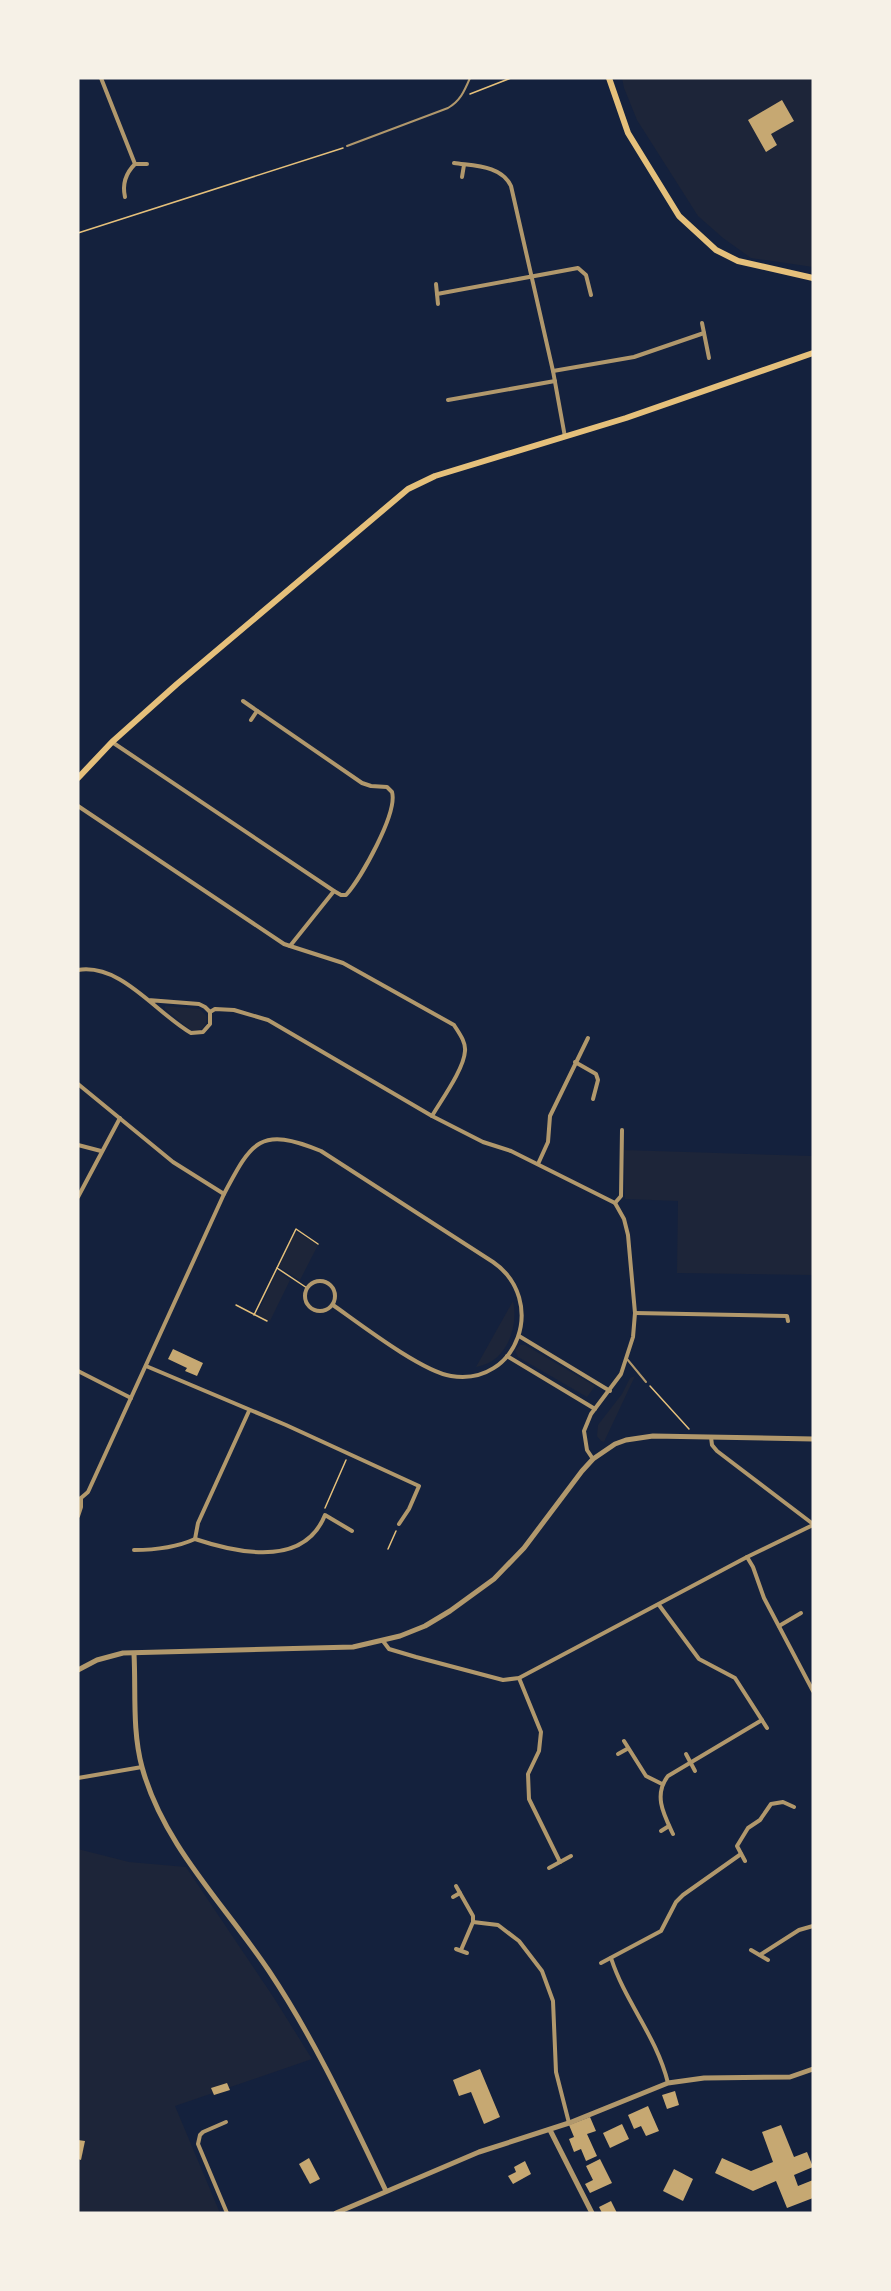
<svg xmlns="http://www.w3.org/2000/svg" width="891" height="2291" font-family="'Asap Condensed',sans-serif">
<rect width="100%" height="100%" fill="#14213d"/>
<!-- green -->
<g fill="#1d2539">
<polygon points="622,78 813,78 813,267 751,258 723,238 698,216 637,120 624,88"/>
<polygon points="165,1006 200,1009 207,1017 206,1023 202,1029 192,1031 165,1009"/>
<polygon points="624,1150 813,1156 813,1275 677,1273 678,1201 625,1199"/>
<polygon points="295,1231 318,1245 300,1280 279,1267"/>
<polygon points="277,1271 290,1280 270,1321 257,1315"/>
<path d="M513 1301C519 1328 506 1363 476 1367Z"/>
<polygon points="520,1345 525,1345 595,1386 587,1397 518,1357 515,1350"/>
<polygon points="635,1376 604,1442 601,1441 597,1436 598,1425 622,1394 630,1378"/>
<polygon points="78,1849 129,1862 186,1867 274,1998 312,2059 175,2106 220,2213 78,2213"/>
</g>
<!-- building -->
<g fill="#c6a872">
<polygon points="782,100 794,121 771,134 777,145 766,152 748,120"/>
<polygon points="173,1349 203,1363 197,1376 185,1371 187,1368 168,1359"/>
<polygon points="480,2069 500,2117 484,2124 471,2092 459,2096 453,2080"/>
<polygon points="227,2083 230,2090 214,2095 211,2088"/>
<polygon points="675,2091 679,2105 667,2109 662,2095"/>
<polygon points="648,2106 659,2131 646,2136 641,2126 634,2129 628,2115"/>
<polygon points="590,2117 596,2131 587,2134 597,2156 586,2161 581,2149 574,2152 569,2139 574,2137 569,2125"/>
<polygon points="622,2124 629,2139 610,2148 603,2133"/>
<polygon points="781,2125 794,2157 807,2152 813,2167 794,2175 798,2186 813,2180 813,2198 787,2208 776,2181 753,2191 715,2173 722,2158 751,2171 773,2162 762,2132"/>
<polygon points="78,2140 85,2141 81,2160 78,2159"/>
<polygon points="309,2158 320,2179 310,2184 299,2164"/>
<polygon points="600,2159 612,2183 590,2193 585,2184 593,2180 586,2166"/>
<polygon points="525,2161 531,2174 513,2184 508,2176 516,2172 514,2167"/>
<polygon points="674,2169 693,2179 683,2201 663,2191"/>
<polygon points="611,2201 617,2213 602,2213 599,2207"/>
</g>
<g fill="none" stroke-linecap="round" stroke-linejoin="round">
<!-- path -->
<g stroke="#e5c07b" stroke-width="1.5">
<polyline points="470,94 511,78"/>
<polyline points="78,233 343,148"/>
<polyline points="277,1268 307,1288"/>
<polyline points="236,1305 267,1321"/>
<polyline points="254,1315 296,1229 318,1244"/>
<polyline points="650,1386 689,1429"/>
<polyline points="325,1508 346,1460"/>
<polyline points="388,1549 396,1531"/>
</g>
<!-- service -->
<g stroke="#b1986c" stroke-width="2">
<path d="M347 146 448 108C460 101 464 92 470 78"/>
<polyline points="627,1359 646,1382"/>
</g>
<!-- minor -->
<g stroke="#b1986c" stroke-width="4">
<polyline points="101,78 135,164 147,164"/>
<path d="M454 163C474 166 501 165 511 186L553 371 565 437"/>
<polyline points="462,177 464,165"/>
<path d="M125 197C122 184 125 174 135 164"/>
<polyline points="436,284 438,304"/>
<polyline points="437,294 578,268 586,275 591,295"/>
<polyline points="702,323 709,358"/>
<polyline points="553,371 634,357 704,333"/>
<polyline points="448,400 555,381"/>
<polyline points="251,720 257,711"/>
<path d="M112 742 334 891 341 895H346C361 878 398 813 392 792L387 787 371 786 362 783 243 701"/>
<polyline points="78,806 284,944 290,946 334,891"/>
<path d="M290 946 343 963 454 1025C459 1033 466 1042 465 1051 464 1069 442 1099 432 1116"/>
<path d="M78 970C121 963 156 1013 191 1033L203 1032 210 1024V1012L205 1007 199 1004 148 1000"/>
<polyline points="210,1012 215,1009 234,1010 268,1020 432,1116 483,1142 511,1151 615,1203 624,1219 628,1235 635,1313 633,1337 621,1374 591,1414 584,1431 587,1450 593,1459"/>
<polyline points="575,1062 596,1074 598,1080 593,1099"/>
<polyline points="78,1084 173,1162 224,1194"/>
<polyline points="78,1145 101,1151"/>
<polyline points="538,1164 548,1142 550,1116 588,1038"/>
<polyline points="78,1197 120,1118"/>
<polyline points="615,1203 621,1196 622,1130"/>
<circle cx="320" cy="1296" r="15"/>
<polyline points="635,1313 787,1316 788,1321"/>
<polyline points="519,1336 610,1391"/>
<polyline points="507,1356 595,1409"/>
<polyline points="146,1366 286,1425 419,1486 409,1509 399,1524"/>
<polyline points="78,1371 131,1398"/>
<polyline points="711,1437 712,1445 717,1451 813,1524"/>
<path d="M81 1498 88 1492 224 1194C252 1141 260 1126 321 1151L493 1262C548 1300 518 1387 451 1376 421 1371 360 1324 333 1305"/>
<polyline points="78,1516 81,1507 81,1498"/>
<polyline points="195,1539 198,1523 249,1411"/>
<path d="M134 1550C156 1550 175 1548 195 1539 237 1553 304 1568 325 1515L352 1531"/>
<polyline points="747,1557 753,1567 764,1598 813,1691"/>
<polyline points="659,1605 699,1659 735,1678 767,1728"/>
<polyline points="779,1626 801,1613"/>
<polyline points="383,1641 389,1649 416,1657 503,1680 519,1678 747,1557 813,1525"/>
<polyline points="519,1678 541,1732 539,1751 528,1774 529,1799 560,1862"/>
<polyline points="624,1741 646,1776 662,1784"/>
<polyline points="618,1754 627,1749"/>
<polyline points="686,1754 695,1771"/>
<polyline points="78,1778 142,1767"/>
<polyline points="661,1831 669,1826"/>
<path d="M673 1834C664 1815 653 1795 668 1776L762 1720"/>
<polyline points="745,1861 737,1846 748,1828 760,1820 771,1804 783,1802 794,1807"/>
<polyline points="549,1868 571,1856"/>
<polyline points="456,1886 473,1916 473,1922 461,1950"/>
<polyline points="453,1897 460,1893"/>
<polyline points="473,1922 498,1925 519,1941 542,1971 553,2001 556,2072 569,2123"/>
<polyline points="456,1949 467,1953"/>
<polyline points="751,1950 768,1960"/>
<polyline points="760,1955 799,1930 813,1926"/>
<path d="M611 1958C626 2004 656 2035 668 2083"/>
<polyline points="601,1963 661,1931 676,1902 683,1895 741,1854"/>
<polyline points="226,2122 203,2132 200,2135 198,2144 227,2213"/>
</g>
<!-- tertiary -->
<g stroke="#b1986c" stroke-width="5">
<path d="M134 1654C136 1691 132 1730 142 1767 163 1845 225 1905 269 1971 315 2040 350 2116 386 2191"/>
<polyline points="78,1670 97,1660 123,1653 353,1647 400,1636 425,1626 450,1611 494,1579 524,1548 582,1471 593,1459 615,1444 626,1440 653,1436 813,1439"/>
<polyline points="550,2130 592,2213"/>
<polyline points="336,2213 479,2152 569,2123 668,2083 704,2078 790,2077 813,2069"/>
</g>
<!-- secondary -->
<g stroke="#e5c07b" stroke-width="6">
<polyline points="609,78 628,133 679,216 716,250 738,261 813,278"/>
<polyline points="78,778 112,742 177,684 408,489 435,476 626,418 813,353"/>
</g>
</g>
<!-- border -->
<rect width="891" height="2291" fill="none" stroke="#f6f1e7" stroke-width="159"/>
</svg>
